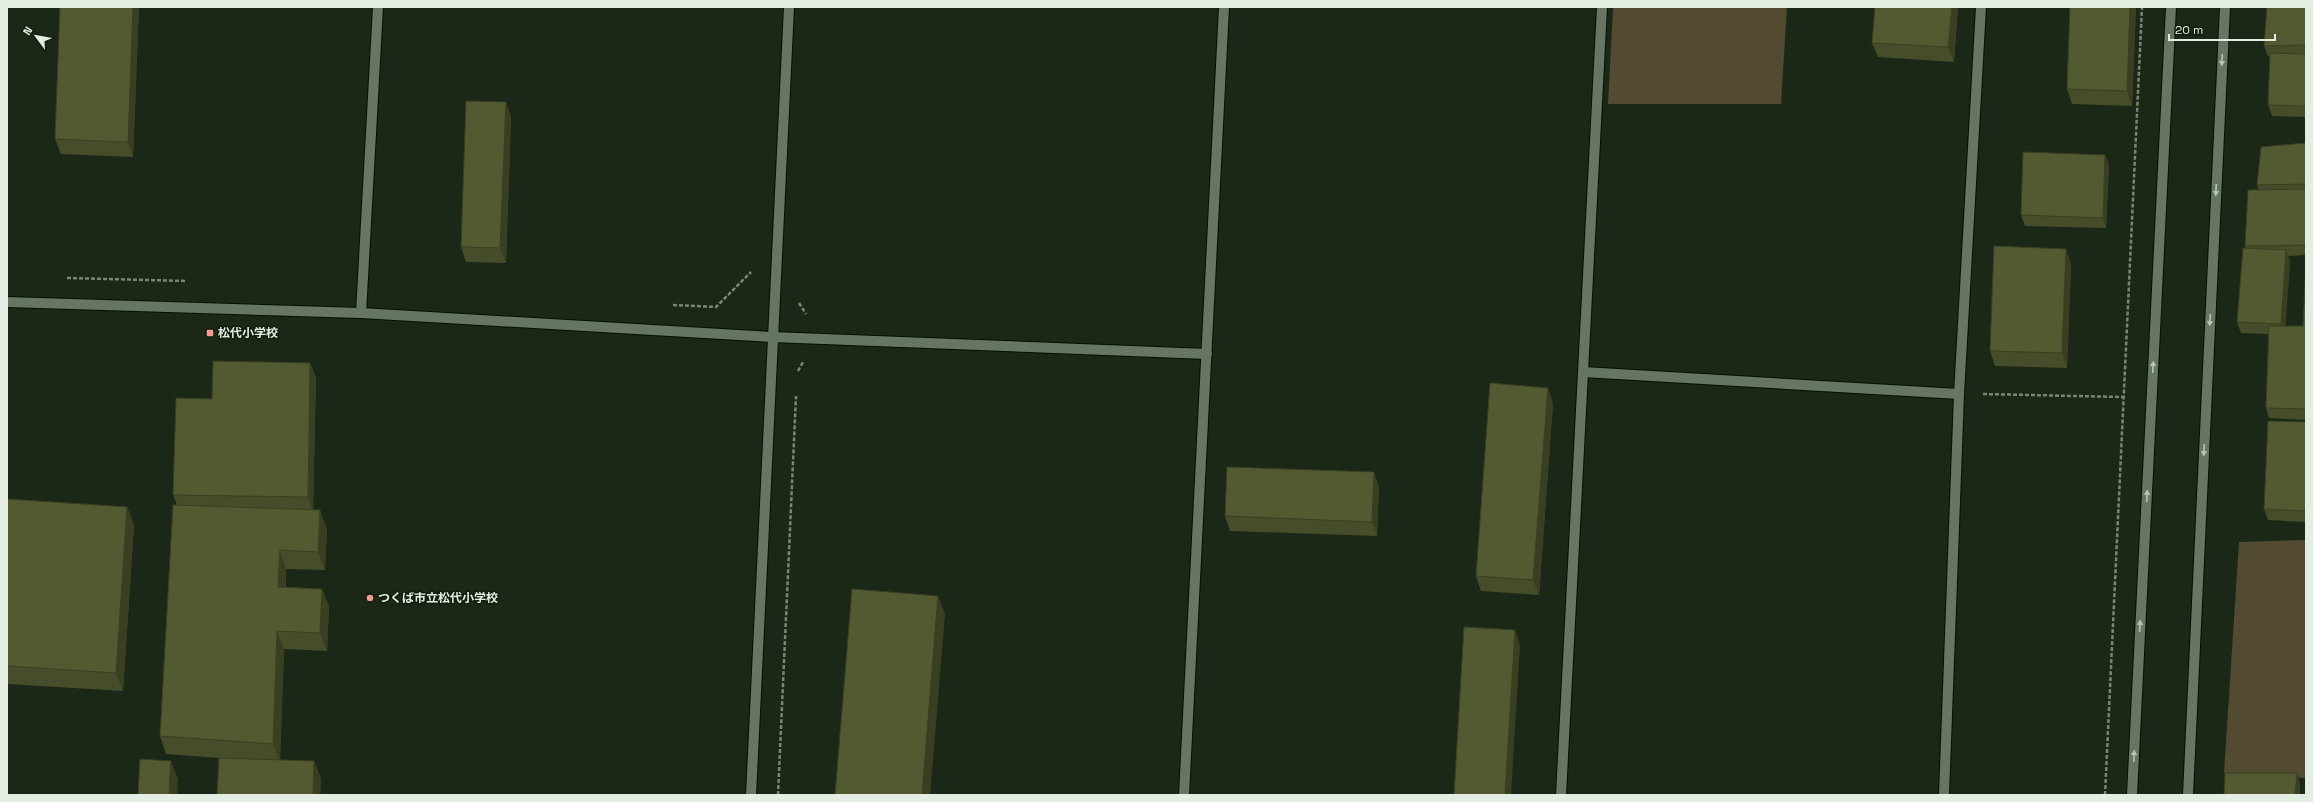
<svg xmlns="http://www.w3.org/2000/svg" width="2313" height="802" font-family="'Space Grotesk','Noto Sans JP',sans-serif">
<rect width="100%" height="100%" fill="#1b2817"/>
<!-- green -->
<g fill="#524b32">
<polygon points="1613,7 1787,7 1781,104 1608,104"/>
<polygon points="2306,540 2306,778 2224,773 2239,542"/>
</g>
<g fill="none" stroke-linecap="round" stroke-linejoin="round">
<defs>
<g id="minor">
<polyline points="7,302 361,313 772,337 1207,354"/>
<polyline points="361,313 378,7"/>
<polyline points="1583,372 1959,394"/>
<polyline points="751,795 789,7"/>
<polyline points="1184,795 1224,7"/>
<polyline points="1561,795 1602,7"/>
<polyline points="1944,795 1959,394 1981,7"/>
<polyline points="2132,795 2171,7"/>
<polyline points="2188,795 2225,7"/>
</g>
</defs>
<!-- minor casing -->
<use href="#minor" stroke="#051003" stroke-width="12"/>
<!-- path -->
<g stroke="#7a8577" stroke-width="2.5" stroke-dasharray="4 2" stroke-linecap="butt">
<polyline points="67,278 186,281"/>
<polyline points="799,303 806,314"/>
<polyline points="673,305 716,307 751,272"/>
<polyline points="798,371 803,362"/>
<polyline points="1983,394 2123,397"/>
<polyline points="778,795 796,396"/>
<polyline points="2105,795 2142,7"/>
</g>
<!-- minor -->
<use href="#minor" stroke="#677663" stroke-width="10"/>
</g>
<!-- wall -->
<g fill="#474d2a">
<polygon points="139,7 133,157 61,154 55,139"/>
<polygon points="1875,7 1958,7 1954,62 1878,57 1872,43"/>
<polygon points="2070,7 2136,7 2132,106 2072,104 2067,89"/>
<polygon points="2306,7 2306,117 2272,116 2268,105 2270,56 2268,56 2264,46"/>
<polygon points="506,102 511,117 506,263 466,262 461,247"/>
<polygon points="2306,143 2306,255 2288,256 2290,261 2285,326 2303,326 2306,264 2306,420 2269,418 2266,408 2269,334 2241,333 2237,322 2246,248 2245,246 2259,190 2257,185"/>
<polygon points="2105,155 2109,165 2106,228 2025,226 2021,215"/>
<polygon points="2071,264 2067,368 1995,366 1990,351"/>
<polygon points="310,363 316,378 313,510 327,529 325,570 286,569 286,587 322,589 329,607 327,651 284,649 280,760 314,761 321,779 320,795 217,795 219,758 166,754 160,736 177,505 173,495 212,399"/>
<polygon points="1553,403 1539,595 1481,591 1476,576"/>
<polygon points="2306,422 2306,522 2268,520 2264,509"/>
<polygon points="1379,487 1377,536 1230,531 1225,516"/>
<polygon points="7,499 127,507 134,525 123,691 7,684"/>
</g>
<!-- shaded-wall -->
<g fill="#3a3f22">
<polygon points="133,7 139,7 133,157 128,142"/>
<polygon points="1952,7 1958,7 1954,62 1948,47"/>
<polygon points="2130,7 2136,7 2132,106 2127,91"/>
<polygon points="506,102 511,117 506,263 500,248"/>
<polygon points="2105,155 2109,165 2106,228 2103,218"/>
<polygon points="2066,249 2071,264 2067,368 2062,353"/>
<polygon points="2286,250 2290,261 2285,335 2281,324"/>
<polygon points="310,363 316,378 313,512 308,497"/>
<polygon points="1548,388 1553,403 1539,595 1533,580"/>
<polygon points="1374,472 1379,487 1377,536 1372,522"/>
<polygon points="127,507 134,525 123,691 116,673"/>
<polygon points="320,510 327,529 325,570 318,552"/>
<polygon points="280,550 286,569 285,605 278,587"/>
<polygon points="322,589 329,607 327,651 320,633"/>
<polygon points="938,596 945,614 930,795 922,795"/>
<polygon points="1515,630 1520,645 1511,795 1505,795"/>
<polygon points="277,631 284,649 280,762 273,744"/>
<polygon points="171,761 178,779 177,795 169,795"/>
<polygon points="314,761 321,779 320,795 313,795"/>
<polygon points="2297,773 2300,784 2300,795 2295,795"/>
</g>
<!-- building -->
<g fill="#535a31" stroke="#3a3f22">
<polygon points="60,7 133,7 128,142 55,139"/>
<polygon points="1875,7 1952,7 1948,47 1872,43"/>
<polygon points="2070,7 2130,7 2127,91 2067,89"/>
<polygon points="2267,7 2306,7 2306,45 2264,46"/>
<polygon points="2270,53 2306,54 2306,106 2268,105"/>
<polygon points="466,101 506,102 500,248 461,247"/>
<polygon points="2306,143 2306,184 2257,185 2261,147"/>
<polygon points="2023,152 2105,155 2103,218 2021,215"/>
<polygon points="2306,189 2306,245 2245,246 2248,190"/>
<polygon points="1994,246 2066,249 2062,353 1990,351"/>
<polygon points="2243,248 2286,250 2281,324 2237,322"/>
<polygon points="2306,263 2306,409 2266,408 2269,326 2303,326"/>
<polygon points="213,361 310,363 308,497 173,495 176,398 212,399"/>
<polygon points="1490,383 1548,388 1533,580 1476,576"/>
<polygon points="2268,421 2306,422 2306,511 2264,509"/>
<polygon points="1227,467 1374,472 1372,522 1225,516"/>
<polygon points="7,499 127,507 116,673 7,666"/>
<polygon points="173,505 320,510 318,552 280,550 278,587 322,589 320,633 277,631 273,744 160,736"/>
<polygon points="852,589 938,596 922,795 835,795"/>
<polygon points="1464,627 1515,630 1505,795 1454,795"/>
<polygon points="219,758 314,761 313,795 217,795"/>
<polygon points="140,759 171,761 169,795 138,795"/>
<polygon points="2225,773 2297,773 2295,795 2224,795"/>
</g>
<!-- one-way arrows -->
<defs><path id="oneway-solid" d="M-6-.8H1V-3.2L6.5 0L1 3.2V.8H-6Z"/></defs>
<g fill="#b8c3b6">
<use href="#oneway-solid" transform="translate(2222 60) rotate(93)"/>
<use href="#oneway-solid" transform="translate(2216 190) rotate(93)"/>
<use href="#oneway-solid" transform="translate(2210 320) rotate(93)"/>
<use href="#oneway-solid" transform="translate(2153 367) rotate(-87)"/>
<use href="#oneway-solid" transform="translate(2204 450) rotate(93)"/>
<use href="#oneway-solid" transform="translate(2147 496) rotate(-87)"/>
<use href="#oneway-solid" transform="translate(2140 626) rotate(-87)"/>
<use href="#oneway-solid" transform="translate(2134 756) rotate(-87)"/>
</g>
<!-- markers -->
<g fill="#f59c92" stroke="#121e0e" stroke-width="1.5">
<rect x="206" y="329" width="8" height="8" rx="2"/>
<circle cx="370" cy="598" r="4"/>
</g>
<g text-anchor="middle" dominant-baseline="central" stroke-width="3" stroke-linejoin="round" paint-order="stroke">
<!-- poi labels -->
<g font-size="12" font-weight="bold" fill="#e4ede2" stroke="#121e0e" text-anchor="start">
<text x="218" y="333">松代小学校</text>
<text x="378" y="598">つくば市立松代小学校</text>
</g>
</g>
<!-- border -->
<rect width="2313" height="802" fill="none" stroke="#e4ede2" stroke-width="16"/>
<!-- north arrow -->
<g transform="translate(36 36) rotate(302)" stroke="#121e0e" stroke-width="3" paint-order="stroke">
<path d="M0-3L7 15L0 10L-7 15Z" fill="#e4ede2"/>
<text y="-6" font-size="11" font-weight="bold" text-anchor="middle" fill="#e4ede2">N</text>
</g>
<!-- scale -->
<path d="M2169 34v6h106v-6" fill="none" stroke="#e4ede2" stroke-width="2"/>
<text x="2175" y="34" font-size="12" fill="#e4ede2" stroke="#121e0e" stroke-width="3" paint-order="stroke">20 m</text>
</svg>
